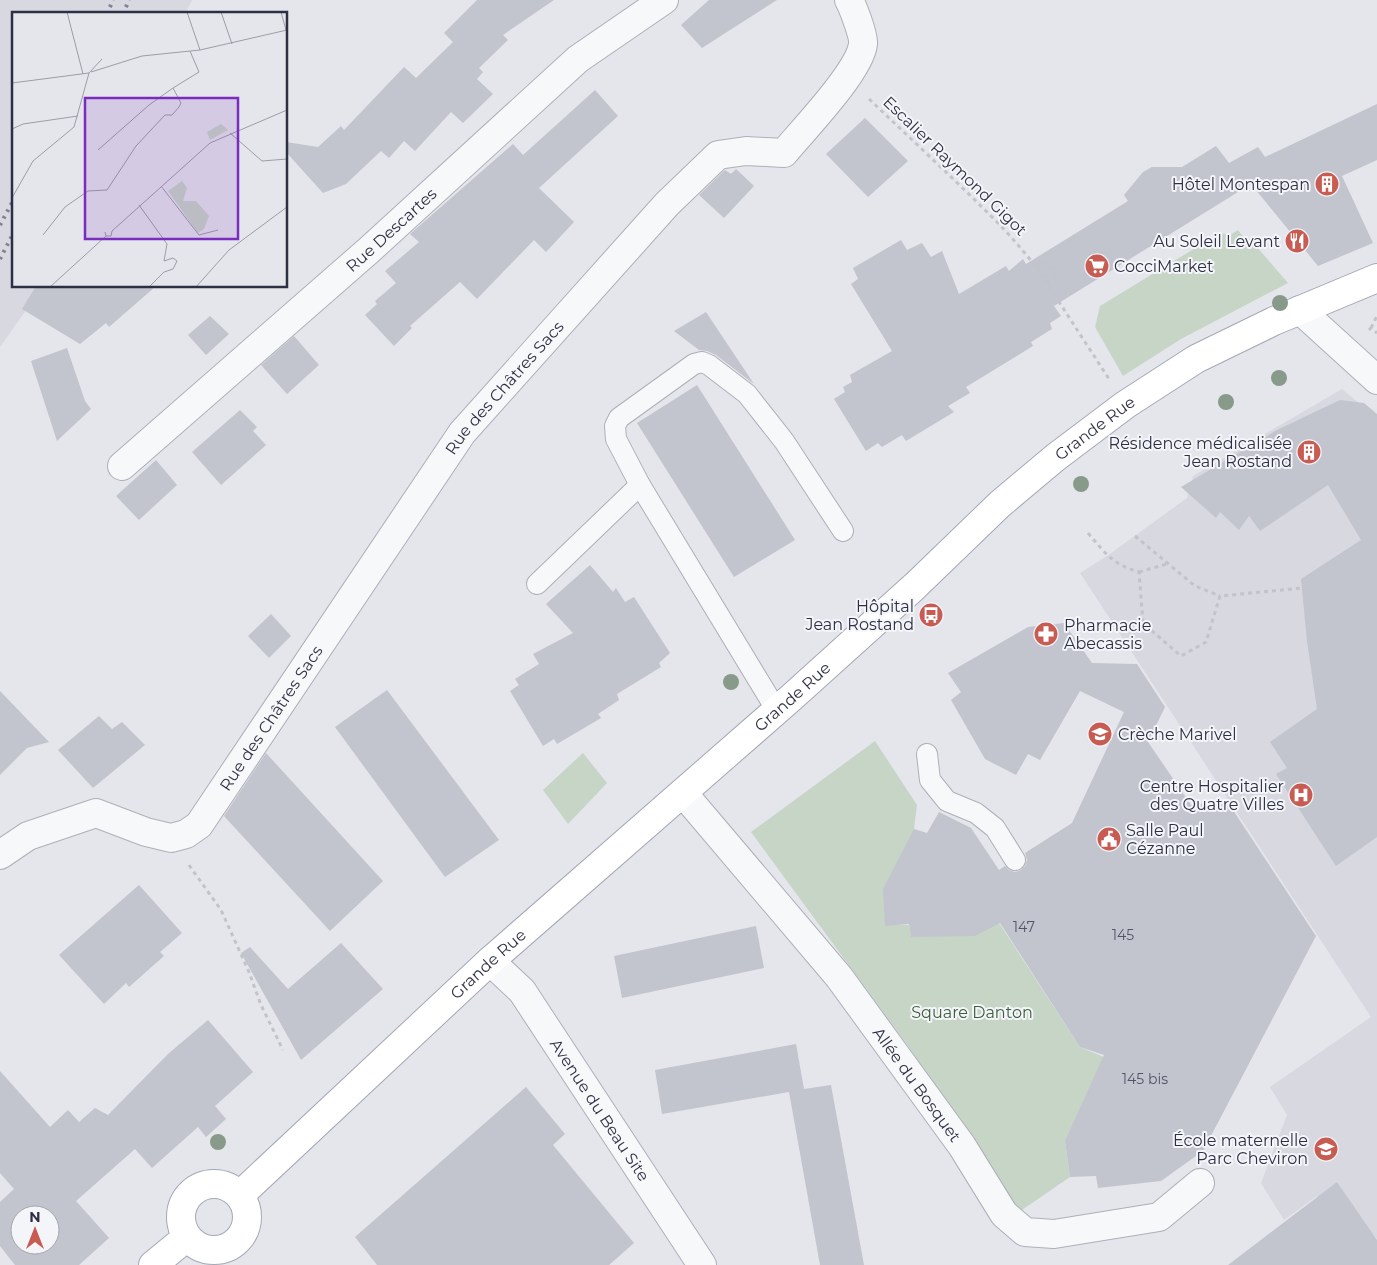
<svg xmlns="http://www.w3.org/2000/svg" width="1377" height="1265" font-family="Montserrat,sans-serif">
<rect width="100%" height="100%" fill="#e5e6eb"/>
<!-- built -->
<g fill="#d7d8e0">
<polygon points="0,0 192,0 185,14 14,14 14,286 43,286 0,347"/>
<polygon points="1342,389 1377,418 1377,1239 1374,1235 1357,1247 1317,1196 1284,1220 1261,1183 1287,1115 1270,1087 1371,1017 1080,573 1107,556 1187,498 1193,476"/>
</g>
<!-- green -->
<g fill="#c7d5c6">
<polygon points="1238,230 1244,238 1250,239 1288,283 1181,339 1123,376 1095,327 1100,306 1220,233 1230,235"/>
<polygon points="875,741 917,805 914,829 885,925 909,925 911,936 999,923 1080,1047 1111,1060 1065,1141 1070,1177 1019,1212 911,1050 751,832"/>
<polygon points="583,753 607,783 568,824 543,790"/>
</g>
<!-- building -->
<g fill="#c2c4ce" fill-rule="evenodd">
<polygon points="477,0 554,0 503,35 508,40 479,68 483,72 477,79 493,94 463,123 451,112 415,151 404,141 389,158 381,151 346,184 323,193 286,152 286,142 318,147 341,126 344,130 404,67 416,78 453,42 444,33"/>
<polygon points="709,0 777,0 702,48 681,25"/>
<polygon points="595,90 618,116 539,188 574,222 546,252 534,240 477,299 460,282 410,326 412,328 394,346 365,315 377,304 375,301 396,283 385,271 419,242 410,234 513,144 523,155"/>
<polygon points="1377,104 1377,160 1342,176 1373,243 1318,266 1251,184 1054,306 1061,316 1050,323 1052,329 1031,342 1033,346 966,387 970,393 948,406 954,412 906,441 902,435 882,447 878,443 866,451 834,399 845,392 843,387 852,382 850,375 892,351 851,284 858,279 853,268 901,240 907,250 922,243 931,257 942,251 959,294 1006,266 1009,271 1023,259 1026,264 1128,201 1124,195 1143,172 1152,167 1182,167 1216,146 1229,163 1258,147 1265,157"/>
<polygon points="865,118 908,161 868,197 826,154"/>
<polygon points="736,169 754,186 724,218 699,195 725,170 731,174"/>
<polygon points="36,286 156,286 109,327 106,323 80,344 22,309"/>
<polygon points="706,312 754,384 716,355 707,351 699,350 674,331"/>
<polygon points="210,316 229,334 206,355 188,335"/>
<polygon points="294,336 319,365 287,394 261,365"/>
<polygon points="67,348 85,401 91,409 57,441 31,361"/>
<polygon points="697,385 795,540 734,577 637,423"/>
<polygon points="1340,400 1364,403 1377,414 1377,837 1336,866 1276,774 1287,768 1270,742 1317,709 1307,641 1301,579 1361,540 1328,485 1260,531 1249,516 1239,530 1220,512 1216,518 1181,487 1277,430"/>
<polygon points="240,410 257,427 253,431 266,445 221,485 192,452"/>
<polygon points="156,460 177,485 139,520 116,496"/>
<polygon points="590,565 613,592 616,588 625,602 634,597 670,653 659,663 661,667 617,694 619,700 598,714 601,718 557,744 554,739 543,746 510,691 519,685 515,679 539,664 533,654 573,633 546,604"/>
<polygon points="271,614 291,636 269,658 248,636"/>
<polygon points="1064,623 1092,663 1137,664 1165,707 1148,742 1191,805 1227,801 1316,936 1203,1151 1161,1181 1098,1188 1096,1176 1070,1177 1065,1141 1104,1055 1080,1047 1000,923 975,936 911,937 909,924 885,926 883,889 914,829 927,833 939,812 971,828 999,870 1005,866 1009,870 1015,872 1021,870 1025,866 1027,860 1025,853 1072,823 1124,712 1080,691 1040,760 1028,754 1016,775 985,759 951,700 961,692 948,673 1028,627"/>
<polygon points="387,690 499,840 445,877 335,727"/>
<polygon points="0,691 49,742 27,748 0,775"/>
<polygon points="99,716 112,729 122,722 145,745 93,788 58,750"/>
<polygon points="266,753 383,881 330,931 224,816"/>
<polygon points="139,885 182,933 160,952 164,956 129,987 126,983 104,1004 59,955"/>
<polygon points="756,926 764,968 622,998 614,956"/>
<polygon points="341,943 383,989 301,1060 241,953 250,947 288,989"/>
<path d="M208 1020 253 1072 215 1106 226 1119 206 1137 198 1127 152 1168 135 1149 76 1201 109 1238 79 1265H15L0 1246V1202L14 1189 0 1173V1071L50 1127 68 1110 79 1122 95 1108 108 1115 168 1054ZM20 1215H50V1245H20Z"/>
<polygon points="796,1044 804,1089 831,1085 864,1265 820,1265 789,1092 662,1114 655,1070"/>
<polygon points="526,1087 565,1134 553,1145 634,1243 609,1265 377,1265 355,1237"/>
<polygon points="1337,1182 1377,1240 1377,1265 1228,1265"/>
</g>
<g fill="none" stroke-linecap="round" stroke-linejoin="round">
<defs>
<g id="lane">
<polyline points="537,584 640,485"/>
<polyline points="777,711 640,485 616,439 615,426 619,418 694,364 702,362 709,365 747,394 784,441 843,531"/>
<polyline points="927,754 930,780 947,801 976,813 995,828 1015,860"/>
</g>
<g id="street">
<polyline points="1300,310 1377,380"/>
<path id="s1" d="M122 466 368 251 578 59 664 0"/>
<path id="s2" d="M683 793 839 977 962 1146 1004 1214 1025 1232 1054 1234 1159 1217 1200 1183"/>
<path id="s3" d="M0 855 28 836 96 813 146 832 171 838 186 834 199 825 462 433 667 204 718 155 746 151 784 153C803 130 860 71 863 44 864 36 853 7 849 0"/>
<path id="s4" d="M490 961 522 991 702 1265"/>
</g>
<g id="primary">
<circle cx="214" cy="1217" r="33"/>
<path id="s5" d="M240 1195 490 961 792 697 915 586 1000 504 1056 457 1125 405 1196 359 1274 321 1377 278"/>
<polyline points="153,1265 187,1237"/>
</g>
</defs>
<!-- lane casing -->
<use href="#lane" stroke="#aeafb9" stroke-width="22"/>
<!-- street casing -->
<use href="#street" stroke="#aeafb9" stroke-width="30"/>
<!-- primary casing -->
<use href="#primary" stroke="#a4a8b7" stroke-width="30"/>
<!-- path -->
<g stroke="#c2c4ca" stroke-width="3" stroke-dasharray="4 4" stroke-linecap="butt">
<path d="M869 99C911 139 954 179 995 220 1015 240 1032 262 1050 284L1058 280 1046 262 1036 263 1050 288 1109 379"/>
<polyline points="1371,328 1377,316"/>
<polyline points="1369,330 1371,328 1377,333"/>
<path d="M1088 533C1106 554 1112 564 1139 572L1143 623 1181 656 1206 642 1220 596 1302 588"/>
<polyline points="1135,536 1195,586 1220,596"/>
<polyline points="1139,572 1167,564"/>
<polyline points="189,865 221,910 249,972 261,1005 283,1050"/>
</g>
<!-- lane -->
<use href="#lane" stroke="#f7f8fa" stroke-width="20"/>
<!-- street -->
<use href="#street" stroke="#f7f8fa" stroke-width="28"/>
<!-- primary -->
<use href="#primary" stroke="#fff" stroke-width="28"/>
<!-- rail -->
<g stroke="#7f8294" stroke-width="4" stroke-dasharray="2.5 5" stroke-linecap="butt">
<polyline points="107,14 113,0"/>
<polyline points="123,14 129,0"/>
<polyline points="0,225 14,199"/>
<polyline points="0,259 14,232"/>
</g>
</g>
<!-- trees -->
<g fill="#889b8b">
<circle cx="1280" cy="303" r="8"/>
<circle cx="1279" cy="378" r="8"/>
<circle cx="1226" cy="402" r="8"/>
<circle cx="1081" cy="484" r="8"/>
<circle cx="731" cy="682" r="8"/>
<circle cx="218" cy="1142" r="8"/>
</g>
<!-- icons -->
<defs>
<symbol id="building-disc" viewBox="-11 -11 22 22"><circle r="9.5" fill="#c85b52" stroke="#f4f5f9"/><path d="M-4-6H4V6H1V3H-1V6H-4ZM-2.5-4.3h1.7v1.8h-1.7ZM.8-4.3h1.7v1.8H.8ZM-2.5-1h1.7V.8h-1.7ZM.8-1h1.7V.8H.8Z" fill="#fff"/></symbol>
<symbol id="restaurant-disc" viewBox="-11 -11 22 22"><circle r="9.5" fill="#c85b52" stroke="#f4f5f9"/><path d="M-5-6h1v4h1v-4h1v4h1v-4h1v5L-1.5 .5V6h-2V.5L-5-1ZM5-6V6H3V1.5H1.5Q1.5-4 5-6Z" fill="#fff"/></symbol>
<symbol id="supermarket-disc" viewBox="-11 -11 22 22"><circle r="9.5" fill="#c85b52" stroke="#f4f5f9"/><path d="M-6-5.5h2.5l.6 2H6L4.5 2H-2.5L-4.4-4H-6ZM-1.5 3.2a1.3 1.3 0 1 0 .1 0ZM3 3.2a1.3 1.3 0 1 0 .1 0Z" fill="#fff"/></symbol>
<symbol id="bus-disc" viewBox="-11 -11 22 22"><circle r="9.5" fill="#c85b52" stroke="#f4f5f9"/><path d="M-5-6H5V4H4V6H2V4H-2V6H-4V4H-5ZM-3.5-4V0h7V-4ZM-3.5 1.2v1.5H-2V1.2ZM2 1.2v1.5H3.5V1.2Z" fill="#fff"/></symbol>
<symbol id="pharmacy-disc" viewBox="-11 -11 22 22"><circle r="9.5" fill="#c85b52" stroke="#f4f5f9"/><path d="M-2-6h4v4h4v4h-4v4h-4v-4h-4v-4h4Z" fill="#fff"/></symbol>
<symbol id="school-disc" viewBox="-11 -11 22 22"><circle r="9.5" fill="#c85b52" stroke="#f4f5f9"/><path d="M0-5L7-2L0 1L-7-2ZM-4 1L0 2.5L4 1V4Q0 6-4 4Z" fill="#fff"/></symbol>
<symbol id="hospital-disc" viewBox="-11 -11 22 22"><circle r="9.5" fill="#c85b52" stroke="#f4f5f9"/><path d="M-5-5h3v3.5h4V-5h3V5h-3V1.5h-4V5h-3Z" fill="#fff"/></symbol>
<symbol id="civic-disc" viewBox="-11 -11 22 22"><circle r="9.5" fill="#c85b52" stroke="#f4f5f9"/><path d="M-.6-6.5H3V-4.5H.6V-3L4-1V1h2V6H-6V1h2V-1L-.6-3ZM-1.2 2.5V6h2.4V2.5Z" fill="#fff"/></symbol>
</defs>
<g fill-rule="evenodd">
<use href="#building-disc" x="1313" y="170" width="28" height="28"/>
<use href="#restaurant-disc" x="1283" y="227" width="28" height="28"/>
<use href="#supermarket-disc" x="1083" y="252" width="28" height="28"/>
<use href="#building-disc" x="1295" y="438" width="28" height="28"/>
<use href="#bus-disc" x="917" y="601" width="28" height="28"/>
<use href="#pharmacy-disc" x="1032" y="620" width="28" height="28"/>
<use href="#school-disc" x="1086" y="720" width="28" height="28"/>
<use href="#hospital-disc" x="1287" y="781" width="28" height="28"/>
<use href="#civic-disc" x="1095" y="825" width="28" height="28"/>
<use href="#school-disc" x="1312" y="1135" width="28" height="28"/>
</g>
<g text-anchor="middle" dominant-baseline="central" stroke-width="4" stroke-linejoin="round" paint-order="stroke">
<!-- number labels -->
<g font-size="14" fill="#525566">
<text x="1024" y="927">147</text>
<text x="1123" y="935">145</text>
<text x="1145" y="1079">145 bis</text>
</g>
<!-- street labels -->
<g font-size="16" fill="#2d3043" stroke="#f4f5f9">
<text transform="translate(955 166) rotate(44)">Escalier Raymond Gigot</text>
<text stroke="none"><textPath href="#s1" startOffset="358">Rue Descartes</textPath></text>
<text stroke="none"><textPath href="#s3" startOffset="750">Rue des Châtres Sacs</textPath></text>
<text stroke="none"><textPath href="#s5" startOffset="1149">Grande Rue</textPath></text>
<text stroke="none"><textPath href="#s5" startOffset="744">Grande Rue</textPath></text>
<text stroke="none"><textPath href="#s3" startOffset="345">Rue des Châtres Sacs</textPath></text>
<text stroke="none"><textPath href="#s5" startOffset="339">Grande Rue</textPath></text>
<text stroke="none"><textPath href="#s2" startOffset="374">Allée du Bosquet</textPath></text>
<text stroke="none"><textPath href="#s4" startOffset="186">Avenue du Beau Site</textPath></text>
</g>
<!-- poi labels -->
<g font-size="16" fill="#2d3043" stroke="#f4f5f9" text-anchor="end">
<text x="1310" y="184">Hôtel Montespan</text>
<text x="1280" y="241">Au Soleil Levant</text>
<text x="1114" y="266" text-anchor="start">CocciMarket</text>
<text x="1292" y="443">Résidence médicalisée<tspan x="1292" dy="18">Jean Rostand</tspan></text>
<text x="914" y="606">Hôpital<tspan x="914" dy="18">Jean Rostand</tspan></text>
<text x="1064" y="625" text-anchor="start">Pharmacie<tspan x="1064" dy="18">Abecassis</tspan></text>
<text x="1118" y="734" text-anchor="start">Crèche Marivel</text>
<text x="1284" y="786">Centre Hospitalier<tspan x="1284" dy="18">des Quatre Villes</tspan></text>
<text x="1126" y="830" text-anchor="start">Salle Paul<tspan x="1126" dy="18">Cézanne</tspan></text>
<text x="1308" y="1140">École maternelle<tspan x="1308" dy="18">Parc Cheviron</tspan></text>
</g>
<!-- park labels -->
<g font-size="16" fill="#3b5e3c" stroke="#f4f5f9">
<text x="972" y="1012">Square Danton</text>
</g>
</g>
<!-- overview -->
<g transform="translate(12 12)">
<rect width="275" height="275" fill="#e5e6eb"/>
<path d="M209 112 216 118 198 128 195 120ZM170 169 175 176 171 189H184L197 204 192 217 186 221 156 179Z" fill="#c7d5c6"/>
<path fill="none" stroke="#9b9da8" stroke-width="1" d="M55 0 71 62M175 0 188 38M209 0 220 32M269 0 274 18M79 60 130 44 188 38 275 18M0 71 77 61 90 47M0 117 11 112 66 104M218 121 250 149 275 147M86 138 137 93 161 76M149 174 187 223 206 218M0 186 21 149 62 115 77 61M127 193 155 232 152 249 161 246 165 249 161 257 152 260 137 275M31 223 53 195 76 179 95 178 124 134 153 103H160L167 95 169 91 161 76 187 60 178 39M94 224H99L100 219 198 131 275 98M38 275 94 224 93 220M184 275 217 238 275 195"/>
<path fill="#7b2cbf" fill-opacity="0.15" stroke="#7b2cbf" stroke-width="2.5" d="M73 86H226V227H73Z"/>
<rect width="275" height="275" fill="none" stroke="#2d3043" stroke-width="2.5"/>
</g>
<!-- north arrow -->
<g transform="translate(35 1230)"><circle r="24" fill="#f4f5f9" stroke="#a4a6b0"/>
<path d="M0-4L9 19L0 12L-9 19Z" fill="#c85b52"/>
<text y="-8" font-size="14" font-weight="bold" text-anchor="middle" fill="#2d3043">N</text>
</g>
</svg>
